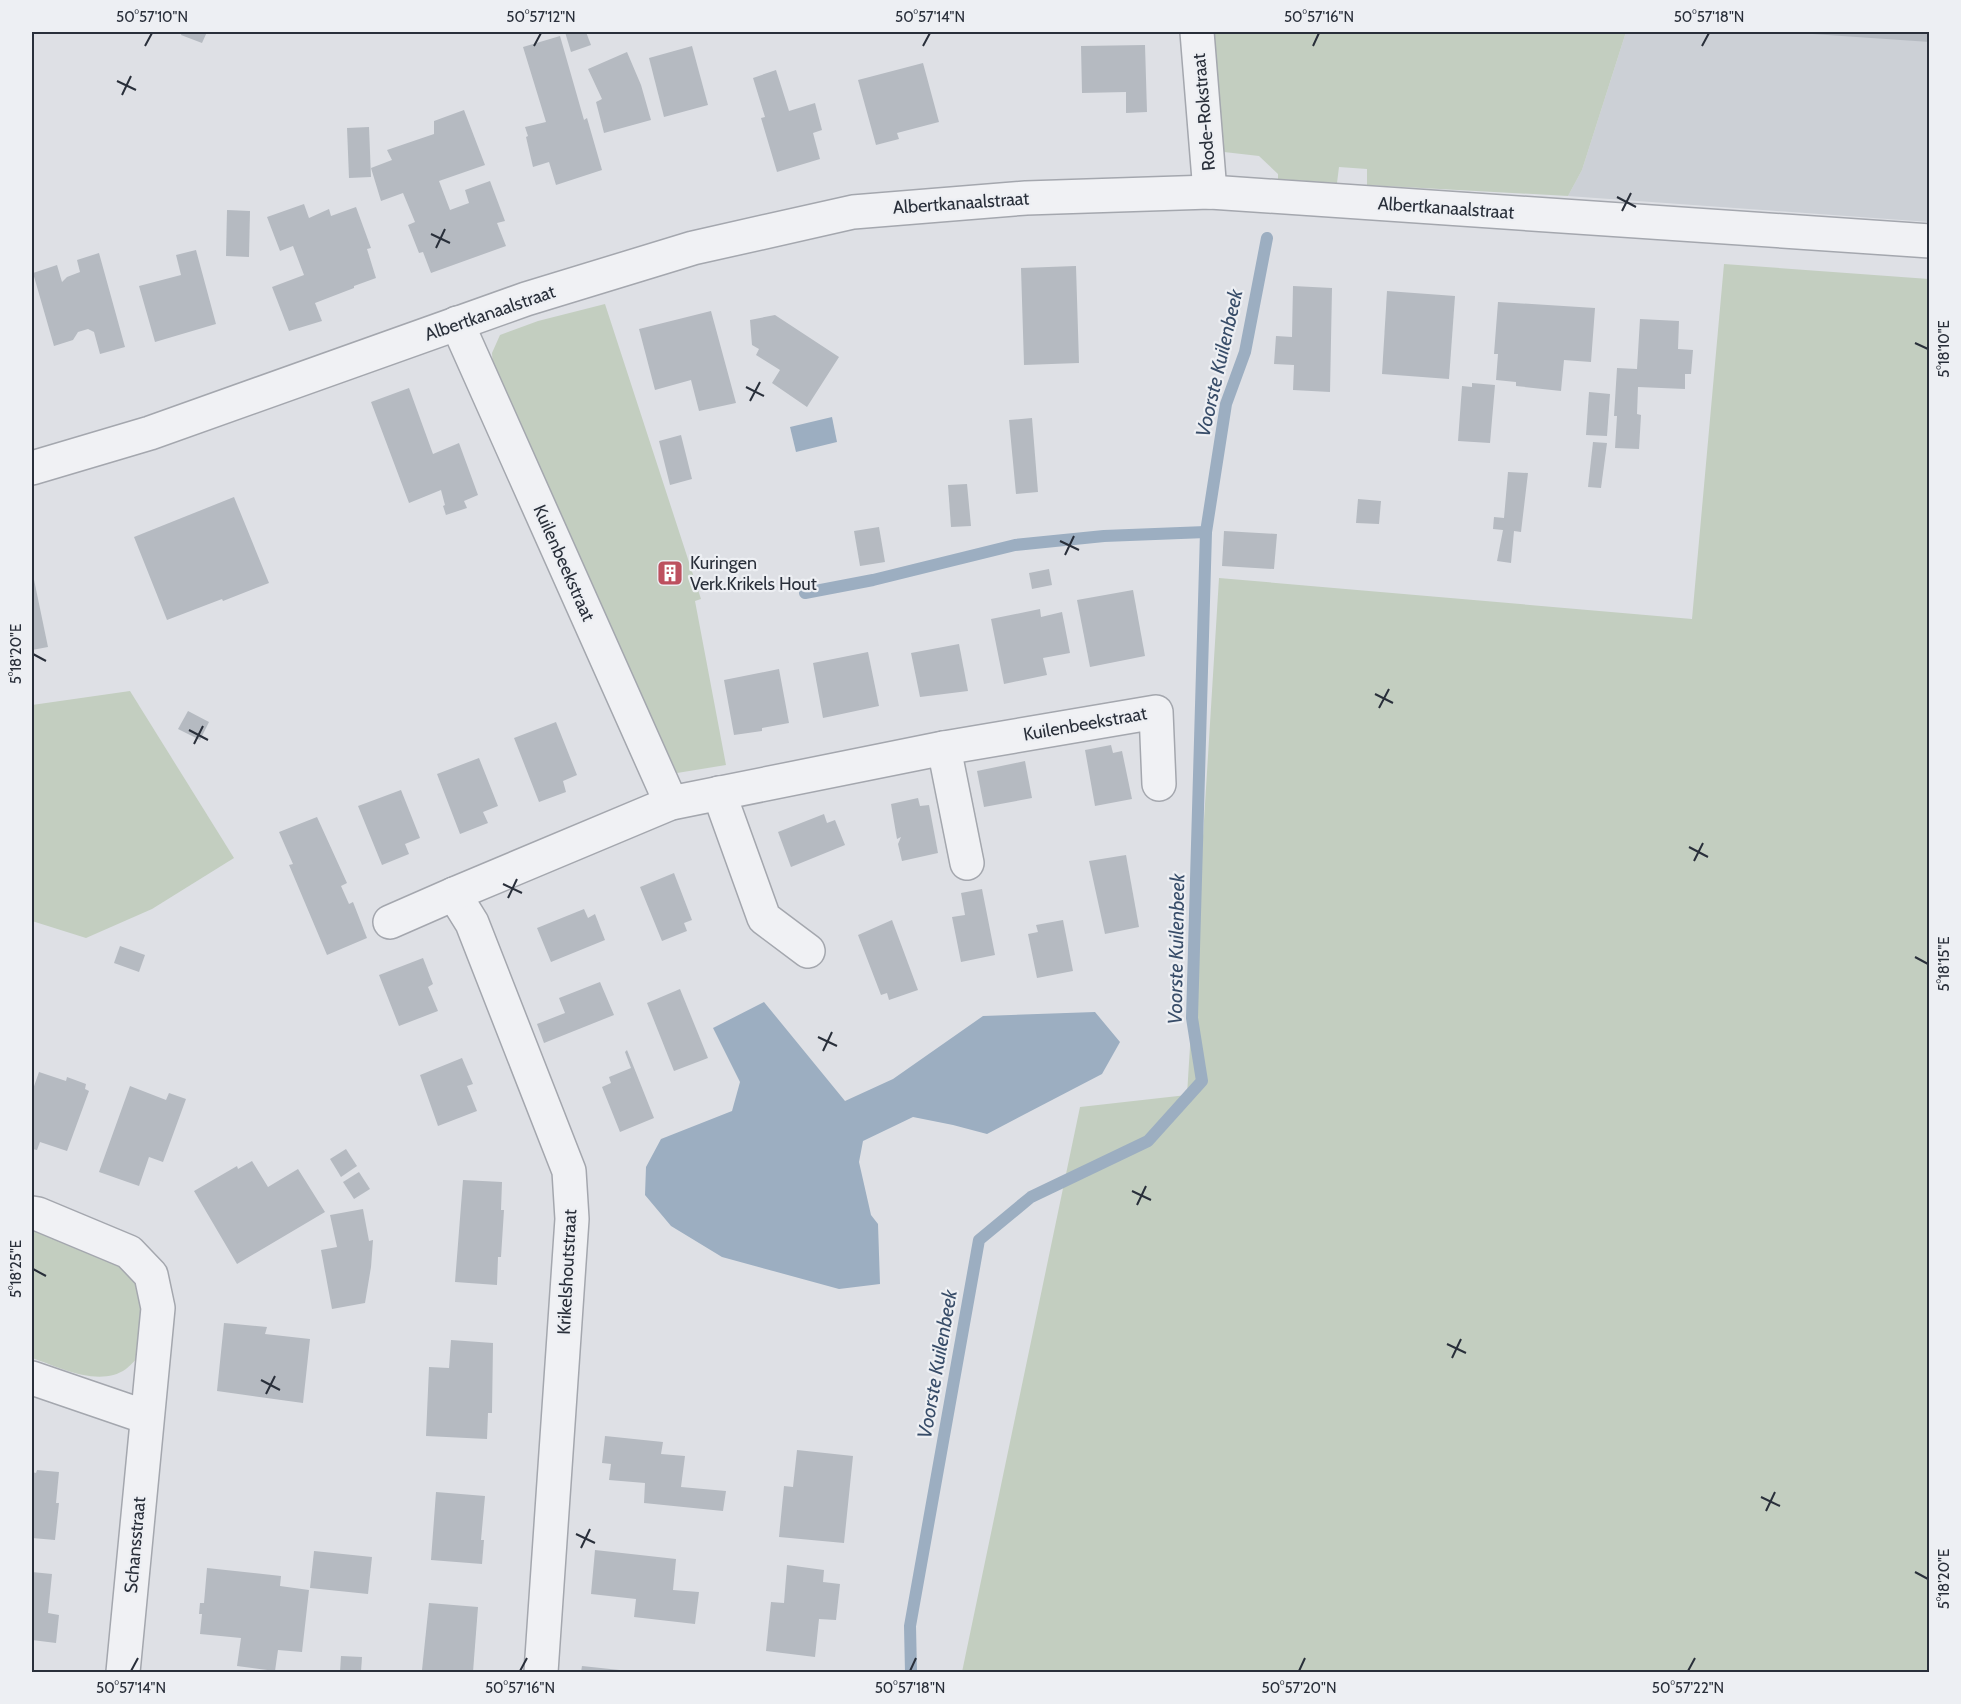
<svg xmlns="http://www.w3.org/2000/svg" width="1961" height="1704" font-family="Cabin,sans-serif">
<rect width="100%" height="100%" fill="#dee0e5"/>
<!-- built -->
<polygon fill="#ccd0d6" points="1626,32 1929,32 1929,222 1568,196 1582,170"/>
<!-- green -->
<g fill="#c3cec0">
<polygon points="1210,32 1626,32 1582,170 1568,196 1367,185 1367,169 1339,167 1337,183 1278,179 1278,174 1259,156 1224,152 1221,142"/>
<polygon points="1724,264 1929,279 1929,1672 962,1672 1080,1107 1187,1095 1219,578 1692,619"/>
<polygon points="605,304 701,599 695,601 726,765 677,773 493,368 492,353 500,335 538,321"/>
<polygon points="130,691 234,858 152,909 86,938 32,921 32,705"/>
<path d="M32 1229 126 1266 144 1285 143 1352C138 1357 132 1364 126 1369 99 1388 59 1367 32 1358Z"/>
</g>
<!-- water -->
<g fill="#9caec1">
<polygon points="832,417 837,442 796,452 790,427"/>
<polygon points="764,1002 845,1101 893,1079 983,1016 1095,1012 1120,1042 1102,1074 987,1134 953,1125 913,1117 863,1141 859,1162 871,1215 878,1224 880,1284 839,1289 722,1257 671,1226 645,1195 646,1167 661,1139 732,1111 740,1082 713,1028"/>
</g>
<g fill="none" stroke-linecap="round" stroke-linejoin="round">
<!-- stream -->
<g stroke="#9caec1" stroke-width="12">
<polyline points="805,593 873,580 1015,545 1104,536 1206,532"/>
<polyline points="911,1672 910,1626 979,1240 1031,1197 1148,1141 1202,1081 1192,1018 1206,532 1226,404 1245,352 1267,238"/>
</g>
</g>
<!-- building -->
<g fill="#b5bac1">
<polygon points="182,32 207,32 202,43 181,35"/>
<polygon points="565,32 586,32 591,45 571,52"/>
<polygon points="1798,32 1930,32 1930,42 1798,33"/>
<polygon points="560,36 584,120 587,118 602,170 556,185 549,162 533,167 526,137 528,136 525,127 546,122 523,47"/>
<polygon points="1145,45 1147,112 1126,113 1126,92 1082,93 1081,46"/>
<polygon points="692,46 708,105 664,117 649,58"/>
<polygon points="627,52 641,85 651,120 604,133 596,102 602,99 588,69"/>
<polygon points="923,63 939,122 897,133 899,139 876,145 858,80"/>
<polygon points="776,70 789,111 815,103 822,130 813,133 820,159 777,172 761,118 765,117 753,78"/>
<polygon points="464,110 485,165 439,181 450,210 469,203 465,190 490,181 505,221 497,223 506,246 431,273 423,252 419,253 408,225 415,222 403,193 381,201 371,168 392,160 387,150 434,134 434,121"/>
<polygon points="369,127 371,177 349,178 347,128"/>
<polygon points="304,204 309,218 329,209 331,216 356,207 371,248 367,249 376,278 354,286 354,288 315,303 322,321 289,331 272,287 304,275 293,246 280,251 267,217"/>
<polygon points="227,210 250,211 249,257 226,256"/>
<polygon points="196,250 216,324 155,342 139,286 181,275 176,255"/>
<polygon points="99,253 125,347 100,354 94,332 88,329 78,332 73,340 54,346 33,273 57,265 62,282 67,277 80,272 77,260"/>
<polygon points="1076,266 1079,363 1024,365 1021,268"/>
<polygon points="1293,286 1332,288 1330,392 1293,390 1294,365 1274,364 1276,336 1292,337"/>
<polygon points="1387,291 1455,296 1449,379 1382,374"/>
<polygon points="1498,302 1595,308 1591,362 1564,360 1561,391 1516,386 1516,382 1496,380 1498,354 1494,354"/>
<polygon points="711,311 736,403 699,411 691,380 655,390 639,329"/>
<polygon points="775,315 839,357 807,407 772,383 780,370 756,355 759,349 752,345 750,320"/>
<polygon points="1640,319 1679,321 1678,349 1693,350 1691,374 1685,374 1685,389 1638,387 1637,414 1641,415 1639,449 1615,448 1617,416 1614,416 1617,368 1637,369"/>
<polygon points="1472,383 1495,385 1490,443 1458,441 1462,386 1472,387"/>
<polygon points="409,388 433,454 459,443 478,495 464,501 467,508 446,515 443,506 445,505 441,490 409,503 371,402"/>
<polygon points="1589,392 1610,394 1607,436 1586,435"/>
<polygon points="1032,418 1038,492 1016,494 1009,420"/>
<polygon points="681,435 692,479 670,485 659,441"/>
<polygon points="1593,442 1607,443 1601,488 1588,487"/>
<polygon points="1508,472 1528,473 1521,532 1514,531 1511,563 1497,561 1503,530 1493,529 1494,517 1504,518"/>
<polygon points="967,484 971,526 951,527 948,485"/>
<polygon points="234,497 269,583 223,601 222,599 167,620 134,537"/>
<polygon points="1358,499 1381,501 1379,524 1356,523"/>
<polygon points="879,527 885,562 860,566 854,531"/>
<polygon points="1224,531 1277,534 1274,569 1222,566"/>
<polygon points="674,562 680,580 666,584 660,566"/>
<polygon points="1049,569 1052,585 1032,589 1029,573"/>
<polygon points="32,570 48,647 32,650"/>
<polygon points="1133,590 1145,656 1090,667 1077,600"/>
<polygon points="1040,609 1041,617 1062,612 1070,653 1043,658 1047,675 1004,684 991,619"/>
<polygon points="959,644 968,691 920,697 911,653"/>
<polygon points="868,652 879,706 823,718 813,663"/>
<polygon points="779,669 789,723 762,728 762,731 734,735 724,680"/>
<polygon points="188,711 209,722 200,740 178,729"/>
<polygon points="556,722 577,775 563,781 566,792 539,802 514,738"/>
<polygon points="1111,745 1113,753 1122,751 1132,799 1095,806 1085,750"/>
<polygon points="479,758 498,806 483,812 488,823 460,834 437,774"/>
<polygon points="1025,761 1032,798 984,807 977,771"/>
<polygon points="401,790 420,838 405,844 409,854 382,865 358,806"/>
<polygon points="918,798 920,806 929,805 938,853 902,861 898,844 901,837 897,839 891,804"/>
<polygon points="824,814 827,823 835,820 845,845 791,867 778,832"/>
<polygon points="317,817 347,883 341,886 349,904 353,902 367,938 327,955 289,865 293,864 279,832"/>
<polygon points="1126,855 1139,927 1105,934 1089,861"/>
<polygon points="674,873 692,920 684,923 687,931 662,941 640,887"/>
<polygon points="982,889 995,955 961,962 952,917 965,915 961,893"/>
<polygon points="584,909 588,918 595,914 605,940 551,962 537,928"/>
<polygon points="892,920 918,990 889,1000 887,993 881,995 858,935"/>
<polygon points="1063,920 1073,971 1037,978 1028,934 1038,932 1036,925"/>
<polygon points="120,946 145,955 139,972 114,963"/>
<polygon points="423,958 433,984 428,987 438,1011 399,1026 379,975"/>
<polygon points="600,982 614,1015 544,1043 537,1024 565,1013 559,998"/>
<polygon points="680,989 708,1058 674,1071 647,1003"/>
<polygon points="627,1050 654,1118 620,1132 602,1087 611,1083 609,1077 631,1068 625,1052"/>
<polygon points="462,1058 473,1084 467,1086 477,1111 438,1126 420,1075"/>
<polygon points="39,1072 66,1081 67,1077 86,1084 85,1089 89,1091 67,1151 40,1142 37,1150 32,1149 32,1092"/>
<polygon points="130,1086 166,1100 169,1093 186,1099 163,1162 149,1157 139,1186 99,1172"/>
<polygon points="346,1149 357,1166 341,1177 330,1159"/>
<polygon points="252,1161 268,1187 298,1169 325,1212 237,1264 194,1191 237,1166 238,1169"/>
<polygon points="359,1172 370,1189 354,1199 343,1182"/>
<polygon points="463,1180 502,1182 501,1210 504,1210 501,1257 498,1257 497,1285 455,1282"/>
<polygon points="363,1209 369,1241 373,1240 371,1267 365,1303 332,1309 321,1250 337,1247 330,1215"/>
<polygon points="224,1323 267,1327 265,1334 310,1339 303,1403 217,1391"/>
<polygon points="451,1340 493,1343 492,1413 488,1413 487,1439 426,1436 429,1367 449,1368"/>
<polygon points="605,1436 663,1442 661,1454 685,1456 681,1487 726,1491 723,1511 644,1503 645,1483 609,1480 611,1464 602,1463"/>
<polygon points="797,1450 853,1456 844,1543 779,1537 784,1486 793,1487"/>
<polygon points="37,1470 59,1472 56,1503 59,1503 55,1540 32,1538 32,1472 36,1473"/>
<polygon points="436,1492 485,1496 481,1540 484,1540 482,1564 431,1560"/>
<polygon points="595,1550 676,1559 673,1590 699,1592 695,1624 634,1617 636,1599 591,1594"/>
<polygon points="314,1551 372,1557 368,1594 310,1588"/>
<polygon points="787,1565 824,1570 823,1582 840,1584 836,1620 819,1619 815,1657 766,1651 771,1602 784,1603"/>
<polygon points="207,1568 281,1576 280,1586 309,1590 302,1652 278,1650 275,1671 237,1666 241,1638 200,1634 202,1614 199,1614 200,1603 204,1603"/>
<polygon points="32,1572 52,1574 48,1613 59,1615 56,1643 32,1640"/>
<polygon points="429,1603 478,1607 473,1672 422,1670"/>
<polygon points="341,1656 362,1657 361,1672 340,1672"/>
<polygon points="582,1666 629,1671 629,1672 581,1672"/>
</g>
<g fill="none" stroke-linecap="round" stroke-linejoin="round">
<defs>
<g id="street">
<polyline points="1197,32 1210,192"/>
<polyline points="457,323 671,803"/>
<polyline points="32,468 150,433 526,299 693,248 853,212 1026,198 1210,192 1930,241"/>
<polyline points="944,748 967,863"/>
<polyline points="719,793 764,918 808,951"/>
<polyline points="454,894 472,923 569,1171 572,1219 541,1672"/>
<polyline points="390,922 454,894 671,803 944,748 1156,712 1159,784"/>
<polyline points="32,1213 38,1214 129,1252 151,1275 158,1308 123,1672"/>
<polyline points="32,1378 146,1417"/>
</g>
</defs>
<!-- street casing -->
<use href="#street" stroke="#a4a7ae" stroke-width="36"/>
<!-- street -->
<use href="#street" stroke="#f0f1f4" stroke-width="33"/>
</g>
<!-- ticks -->
<path fill="none" stroke="#292f3a" stroke-width="2" d="M145 46 152 33M534 46 541 33M923 46 930 33M1313 46 1319 33M1702 46 1709 33M117 81 136 90M122 95 131 76M1617 197 1636 207M1622 211 1631 193M431 234 450 243M436 248 445 229M1915 343 1928 349M746 387 764 396M750 401 760 382M1060 541 1079 550M1065 555 1074 536M33 654 46 661M1375 694 1393 703M1379 708 1389 689M189 730 208 740M194 744 203 726M1689 847 1708 857M1694 861 1703 843M503 884 522 893M508 898 517 879M1915 957 1928 964M818 1037 837 1046M823 1051 832 1032M1132 1191 1151 1200M1137 1205 1146 1186M33 1269 46 1276M1447 1344 1466 1353M1452 1358 1461 1339M261 1380 280 1390M266 1394 275 1376M1761 1497 1780 1506M1766 1511 1775 1492M576 1534 595 1543M581 1548 590 1529M1915 1572 1928 1579M131 1671 138 1658M520 1671 527 1658M910 1671 916 1658M1299 1671 1305 1658M1688 1671 1695 1658"/>
<!-- icons -->
<defs>
<symbol id="building-square" viewBox="-11 -11 22 22"><rect x="-9" y="-9" width="18" height="18" rx="4" fill="#bd505f" stroke="#edeff3"/><path d="M-4-6H4V6H1V3H-1V6H-4ZM-2.5-4.3h1.7v1.8h-1.7ZM.8-4.3h1.7v1.8H.8ZM-2.5-1h1.7V.8h-1.7ZM.8-1h1.7V.8H.8Z" fill="#fff"/></symbol>
</defs>
<g fill-rule="evenodd">
<use href="#building-square" x="655" y="558" width="30" height="30"/>
</g>
<g text-anchor="middle" dominant-baseline="central" stroke-width="4.5" stroke-linejoin="round" paint-order="stroke">
<!-- street labels -->
<g font-size="18" fill="#292f3a" stroke="#edeff3">
<text transform="translate(1204 112) rotate(-95)">Rode-Rokstraat</text>
<text transform="translate(961 203) rotate(-4)">Albertkanaalstraat</text>
<text transform="translate(1446 208) rotate(4)">Albertkanaalstraat</text>
<text transform="translate(490 313) rotate(-19)">Albertkanaalstraat</text>
<text transform="translate(564 563) rotate(66)">Kuilenbeekstraat</text>
<text transform="translate(1085 724) rotate(-10)">Kuilenbeekstraat</text>
<text transform="translate(567 1272) rotate(-87)">Krikelshoutstraat</text>
<text transform="translate(135 1545) rotate(-85)">Schansstraat</text>
</g>
<!-- poi labels -->
<g font-size="18" fill="#292f3a" stroke="#edeff3" text-anchor="start">
<text x="690" y="563">Kuringen<tspan x="690" dy="21">Verk.Krikels Hout</tspan></text>
</g>
<!-- water labels -->
<g font-size="20" font-style="italic" fill="#384d69" stroke="#edeff3">
<text transform="translate(1219 363) rotate(-77)">Voorste Kuilenbeek</text>
<text transform="translate(1176 949) rotate(-89)">Voorste Kuilenbeek</text>
<text transform="translate(937 1364) rotate(-80)">Voorste Kuilenbeek</text>
</g>
</g>
<!-- border -->
<rect width="1961" height="1704" fill="none" stroke="#edeff3" stroke-width="66"/>
<rect x="33" y="33" width="1895" height="1638" fill="none" stroke="#292f3a" stroke-width="2"/>
<g font-size="15" text-anchor="middle" fill="#292f3a">
<text x="152" y="22">50°57'10"N</text>
<text x="541" y="22">50°57'12"N</text>
<text x="930" y="22">50°57'14"N</text>
<text x="1319" y="22">50°57'16"N</text>
<text x="1709" y="22">50°57'18"N</text>
<text transform="translate(1944 349) rotate(-90)" y="5">5°18'10"E</text>
<text transform="translate(16 654) rotate(-90)" y="5">5°18'20"E</text>
<text transform="translate(1944 964) rotate(-90)" y="5">5°18'15"E</text>
<text transform="translate(16 1269) rotate(-90)" y="5">5°18'25"E</text>
<text transform="translate(1944 1579) rotate(-90)" y="5">5°18'20"E</text>
<text x="131" y="1693">50°57'14"N</text>
<text x="520" y="1693">50°57'16"N</text>
<text x="910" y="1693">50°57'18"N</text>
<text x="1299" y="1693">50°57'20"N</text>
<text x="1688" y="1693">50°57'22"N</text>
</g>
</svg>
